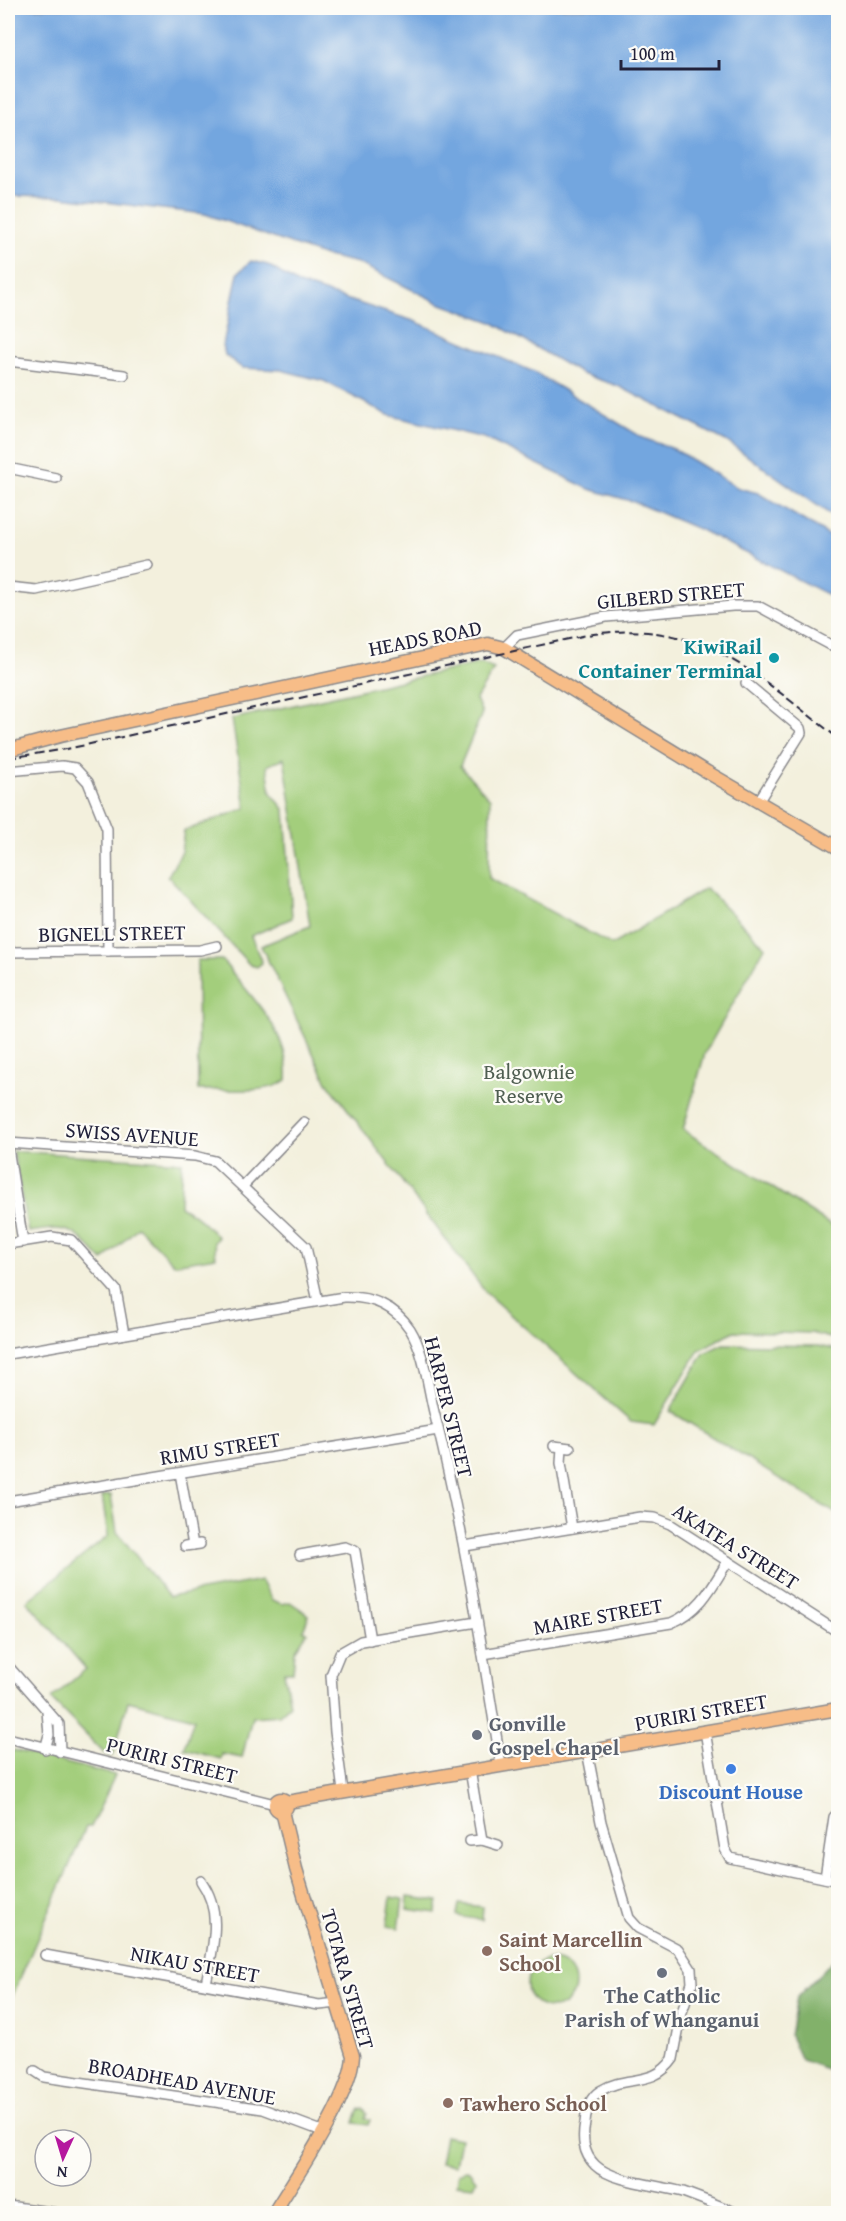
<svg xmlns="http://www.w3.org/2000/svg" width="846" height="2221" font-family="'Gentium Book Plus',serif">
<rect width="100%" height="100%" fill="#fdfcf7"/>
<filter id="ink" filterUnits="userSpaceOnUse"><feTurbulence type="fractalNoise" baseFrequency=".0167" numOctaves="2"/><feDisplacementMap in="SourceGraphic" scale="12" xChannelSelector="R" yChannelSelector="G"/><feConvolveMatrix kernelMatrix="1 2 1 2 8 2 1 2 1" color-interpolation-filters="sRGB"/></filter>
<filter id="wash" filterUnits="userSpaceOnUse"><feTurbulence type="fractalNoise" baseFrequency=".008" numOctaves="4" result="noise"/><feDisplacementMap in="SourceGraphic" scale="24" xChannelSelector="R" yChannelSelector="G"/><feGaussianBlur stdDeviation="1.35" result="paint"/><feColorMatrix in="noise" values="0 0 0 0 0 0 0 0 0 0 0 0 0 0 0 0 0 1.4 0 .05"/><feComposite in="paint" operator="in"/></filter>
<g filter="url(#wash)">
<rect width="100%" height="100%" fill="#f3f0dd"/>
<!-- green -->
<g fill="#a3ce7b" stroke="#62785b" stroke-width="1.5">
<polygon points="481,663 494,669 476,699 482,713 460,766 490,799 489,878 612,945 706,888 765,947 705,1053 683,1130 838,1230 838,1340 812,1333 734,1331 699,1350 654,1425 631,1422 486,1293 327,1082 261,946 310,926 284,758 267,766 271,793 285,810 292,918 251,936 262,963 257,967 250,965 168,876 181,853 184,831 246,808 232,719"/>
<path d="M197 960H222C250 996 291 1032 287 1080 268 1095 222 1089 198 1090Z"/>
<path d="M13 1151 182 1162 180 1206 195 1215 218 1237 214 1242 216 1257 174 1264 138 1227 103 1261C72 1229 73 1225 28 1232Z"/>
<polygon points="723,1344 818,1346 838,1350 838,1515 670,1411 704,1353"/>
<polygon points="111,1495 117,1532 169,1597 261,1580 272,1600 282,1604 290,1602 309,1615 303,1630 307,1633 295,1651 293,1672 284,1672 290,1705 279,1715 252,1717 242,1758 222,1754 221,1759 184,1749 194,1718 128,1701 113,1756 105,1754 51,1699 86,1669 27,1601 108,1536 102,1496"/>
<polygon points="13,1750 115,1775 91,1827 86,1827 8,2006 8,1760"/>
<polygon points="391,1897 403,1899 399,1928 387,1926"/>
<polygon points="408,1897 438,1901 436,1913 407,1909"/>
<polygon points="459,1904 483,1907 482,1920 457,1916"/>
<circle cx="551" cy="1984" r="24"/>
<polygon points="363,2108 367,2113 365,2118 370,2120 368,2125 354,2123 358,2110"/>
<polygon points="445,2136 460,2139 455,2165 440,2163"/>
<polygon points="465,2170 469,2171 476,2180 473,2186 456,2184 458,2173"/>
</g>
<!-- forest -->
<polygon fill="#82b16b" stroke="#526a53" stroke-width="1.5" points="838,1955 838,2073 801,2060 790,2036 797,1997"/>
<!-- water -->
<g fill="#73a6df" stroke="#4a648d" stroke-width="1.5">
<polygon points="8,8 838,8 838,520 726,441 618,386 582,374 492,322 439,303 358,263 322,255 205,214 61,197 8,196"/>
<polygon points="251,261 268,265 296,283 414,321 534,372 643,438 674,449 738,488 758,493 838,541 838,600 703,531 634,502 589,489 484,438 388,415 324,381 281,370 242,368 225,355 223,345 238,273"/>
</g>
</g>
<g filter="url(#ink)">
<g fill="none" stroke-linecap="round" stroke-linejoin="round">
<defs>
<g id="minor">
<polyline points="8,361 124,375"/>
<polyline points="8,468 56,478"/>
<polyline points="8,587 36,590 147,565"/>
<polyline points="504,648 517,635 606,617 733,606 758,606 838,649"/>
<polyline points="746,683 800,728 801,733 758,802"/>
<polyline points="8,771 62,766 75,768 88,782 107,829 108,951"/>
<polyline points="8,952 200,950 217,946"/>
<polyline points="8,1143 195,1156 215,1161 306,1247 318,1301"/>
<polyline points="8,1148 23,1242"/>
<polyline points="243,1186 304,1122"/>
<polyline points="8,1244 52,1237 71,1240 116,1290 124,1334"/>
<path d="M8 1354 344 1297C371 1296 395 1306 410 1329 425 1353 428 1389 435 1416 464 1531 482 1648 501 1765"/>
<polyline points="554,1446 570,1448"/>
<polyline points="562,1447 561,1463 572,1528"/>
<polyline points="180,1473 193,1545"/>
<polyline points="8,1501 438,1430"/>
<polyline points="185,1546 200,1544"/>
<polyline points="465,1546 640,1517 655,1518 670,1524 838,1632"/>
<polyline points="300,1555 345,1547 355,1551 370,1640"/>
<path d="M483 1654 671 1623C700 1611 712 1587 728 1561"/>
<polyline points="8,1666 59,1724 60,1752"/>
<polyline points="705,1731 725,1849 730,1858 838,1881"/>
<polyline points="8,1738 275,1804"/>
<polyline points="45,1749 49,1735 47,1711"/>
<path d="M587 1751 601 1822 629 1918 638 1928 678 1949 691 1969 692 1983 682 2012 673 2059C653 2088 627 2074 600 2091 589 2098 586 2111 585 2123 582 2139 583 2153 595 2165 612 2182 659 2185 683 2192 702 2199 720 2206 739 2214"/>
<polyline points="470,1770 482,1840"/>
<polyline points="343,1791 335,1732 331,1675 340,1653 361,1641 477,1622"/>
<polyline points="470,1841 482,1840 498,1845"/>
<polyline points="825,1878 834,1817 838,1813"/>
<path d="M201 1881C224 1913 212 1949 206 1984"/>
<polyline points="45,1955 319,2005 338,2003"/>
<polyline points="35,2071 44,2077 263,2109 322,2131"/>
<polyline points="8,2206 64,2214"/>
<polyline points="277,2207 290,2214"/>
</g>
<g id="major">
<polyline points="8,750 60,736 488,644 504,648 707,772 838,848"/>
<circle cx="281" cy="1805" r="6"/>
<polyline points="287,1802 838,1709"/>
<path d="M273 2214C295 2178 351 2097 353 2056L296 1869 282 1811"/>
</g>
</defs>
<!-- minor casing -->
<use href="#minor" stroke="#8a898c" stroke-width="12"/>
<!-- major casing -->
<use href="#major" stroke="#8a898c" stroke-width="15"/>
<!-- minor -->
<use href="#minor" stroke="#fff" stroke-width="9"/>
<!-- major -->
<use href="#major" stroke="#f7bd88" stroke-width="12"/>
<!-- rail -->
<path stroke="#22223b" stroke-width="2" stroke-dasharray="9 4.5" stroke-linecap="butt" d="M8 758 67 749 587 635C702 616 754 674 838 738"/>
</g>
</g>
<!-- markers -->
<circle fill="#0f9aa8" stroke="#fdfcf7" stroke-width="2" cx="774" cy="658" r="6"/>
<g fill="#6b7280" stroke="#fdfcf7" stroke-width="2">
<circle cx="477" cy="1735" r="6"/>
<circle cx="662" cy="1973" r="6"/>
</g>
<circle fill="#3f7fe0" stroke="#fdfcf7" stroke-width="2" cx="731" cy="1769" r="6"/>
<g fill="#8d6e63" stroke="#fdfcf7" stroke-width="2">
<circle cx="487" cy="1951" r="6"/>
<circle cx="448" cy="2103" r="6"/>
</g>
<g text-anchor="middle" dominant-baseline="central" stroke-width="4.5" stroke-linejoin="round" paint-order="stroke">
<!-- street labels -->
<g font-size="21" fill="#22223b" stroke="#fdfcf7">
<text transform="translate(671 595) rotate(-5)">GILBERD STREET</text>
<text transform="translate(425 638) rotate(-11)">HEADS ROAD</text>
<text transform="translate(112 933) rotate(-1)">BIGNELL STREET</text>
<text transform="translate(132 1134) rotate(4)">SWISS AVENUE</text>
<text transform="translate(449 1407) rotate(76)">HARPER STREET</text>
<text transform="translate(220 1448) rotate(-9)">RIMU STREET</text>
<text transform="translate(736 1546) rotate(32)">AKATEA STREET</text>
<text transform="translate(598 1616) rotate(-10)">MAIRE STREET</text>
<text transform="translate(701 1712) rotate(-10)">PURIRI STREET</text>
<text transform="translate(172 1760) rotate(14)">PURIRI STREET</text>
<text transform="translate(195 1964) rotate(10)">NIKAU STREET</text>
<text transform="translate(348 1979) rotate(74)">TOTARA STREET</text>
<text transform="translate(182 2081) rotate(10)">BROADHEAD AVENUE</text>
</g>
<!-- culture labels -->
<g font-size="21" font-weight="bold" fill="#0d838f" stroke="#fdfcf7" text-anchor="end">
<text x="762" y="646">KiwiRail<tspan x="762" dy="24">Container Terminal</tspan></text>
</g>
<!-- park labels -->
<g font-size="21" fill="#4f5e51" stroke="#fdfcf7">
<text x="529" y="1071">Balgownie<tspan x="529" dy="24">Reserve</tspan></text>
</g>
<!-- worship labels -->
<g font-size="21" font-weight="bold" fill="#5b616d" stroke="#fdfcf7" text-anchor="start">
<text x="489" y="1723">Gonville<tspan x="489" dy="24">Gospel Chapel</tspan></text>
<text x="662" y="1995" text-anchor="middle">The Catholic<tspan x="662" dy="24">Parish of Whanganui</tspan></text>
</g>
<!-- shop labels -->
<g font-size="21" font-weight="bold" fill="#366cbe" stroke="#fdfcf7">
<text x="731" y="1791">Discount House</text>
</g>
<!-- education labels -->
<g font-size="21" font-weight="bold" fill="#785e54" stroke="#fdfcf7" text-anchor="start">
<text x="499" y="1939">Saint Marcellin<tspan x="499" dy="24">School</tspan></text>
<text x="460" y="2103">Tawhero School</text>
</g>
</g>
<!-- margin -->
<rect width="846" height="2221" fill="none" stroke="#fdfcf7" stroke-width="30"/>
<!-- north arrow -->
<g transform="translate(63 2158) rotate(184)"><circle r="28" fill="#fdfcf7" stroke="#a5a5ac" stroke-width="1.5"/>
<path d="M0-4.5L10 22L0 15L-10 22Z" fill="#b5179e"/>
<text y="-9" font-size="16" font-weight="bold" text-anchor="middle" fill="#22223b">N</text>
</g>
<!-- scale -->
<path d="M621 60v9h98v-9" fill="none" stroke="#22223b" stroke-width="3"/>
<text x="630" y="60" font-size="18" fill="#22223b" stroke="#fdfcf7" stroke-width="4.5" paint-order="stroke">100 m</text>
</svg>
